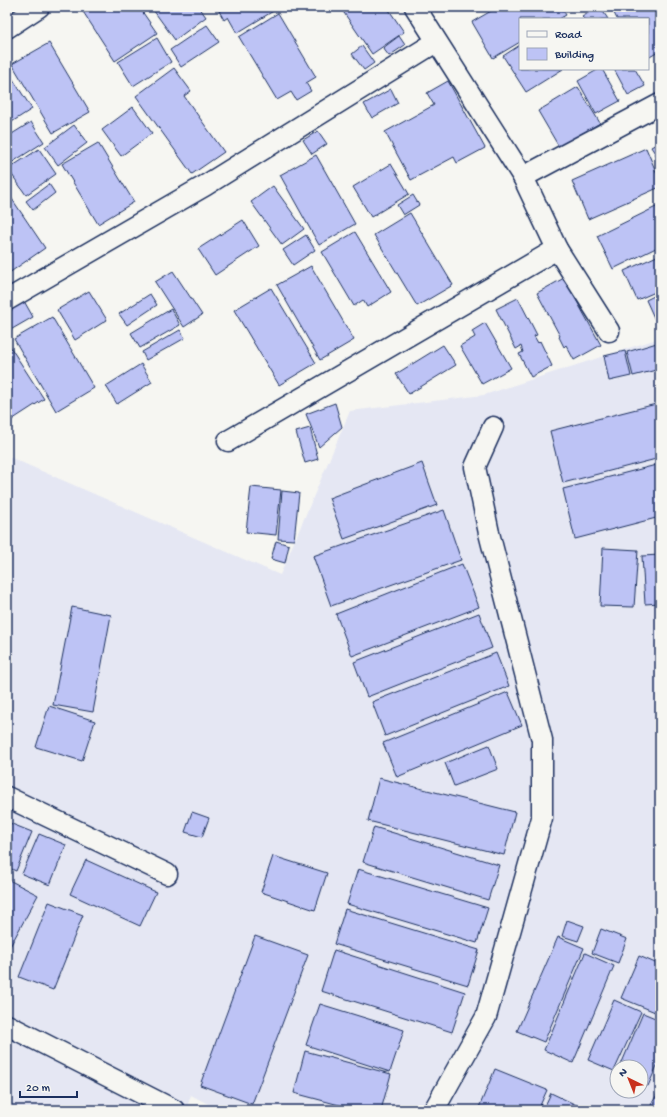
<svg xmlns="http://www.w3.org/2000/svg" width="667" height="1117" font-family="'Gochi Hand',sans-serif">
<rect width="100%" height="100%" fill="#f6f6f2"/>
<filter id="ink" filterUnits="userSpaceOnUse"><feTurbulence type="fractalNoise" baseFrequency=".025" numOctaves="2"/><feDisplacementMap in="SourceGraphic" scale="8" xChannelSelector="R" yChannelSelector="G"/><feConvolveMatrix kernelMatrix="1 2 1 2 8 2 1 2 1" color-interpolation-filters="sRGB"/></filter>
<g filter="url(#ink)">
<!-- built -->
<path fill="#e5e7f3" fill-rule="evenodd" d="M660 338V1110H219L191 1095 186 1110H7V456L280 575 350 411 484 395ZM617 1067H641V1091H617Z"/>
<!-- building -->
<g fill="#bdc3f5" stroke="#1b2f5e">
<polygon points="80,7 139,7 157,33 115,61"/>
<polygon points="151,7 199,7 206,17 175,40"/>
<polygon points="226,7 273,7 275,10 237,33 228,17 224,20 219,11"/>
<polygon points="340,7 387,7 404,32 372,54"/>
<polygon points="498,7 561,7 566,15 559,19 520,19 520,42 493,58 472,22"/>
<polygon points="598,7 600,7 608,19 584,19 582,17"/>
<polygon points="624,7 660,7 660,51 648,58 648,19 617,19 614,13"/>
<polygon points="278,13 316,77 306,83 311,91 296,100 291,92 277,100 239,37"/>
<polygon points="207,25 219,42 181,67 170,50"/>
<polygon points="399,36 405,45 389,56 383,48"/>
<polygon points="157,38 171,62 133,86 118,62"/>
<polygon points="49,43 90,112 53,133 12,64"/>
<polygon points="520,45 520,69 563,69 526,92 503,56"/>
<polygon points="362,46 374,63 364,70 352,54"/>
<polygon points="174,68 191,91 184,96 224,152 192,174 136,96"/>
<polygon points="599,69 602,69 620,101 596,114 578,81"/>
<polygon points="614,69 635,69 645,86 628,95"/>
<polygon points="7,70 32,109 7,125"/>
<polygon points="448,81 485,148 457,163 454,157 411,180 385,132 434,105 427,93"/>
<polygon points="578,87 600,123 559,147 538,111"/>
<polygon points="391,89 398,103 372,118 364,104"/>
<polygon points="133,107 152,133 121,156 102,130"/>
<polygon points="31,122 44,142 8,165 7,137"/>
<polygon points="74,125 87,143 58,165 45,147"/>
<polygon points="318,131 327,144 312,154 303,140"/>
<polygon points="660,142 660,161 651,147"/>
<polygon points="98,143 134,202 98,224 62,164"/>
<polygon points="646,148 660,181 660,187 588,219 572,181"/>
<polygon points="39,149 56,174 26,195 8,169"/>
<polygon points="316,155 355,224 319,245 280,175"/>
<polygon points="391,164 409,194 371,217 353,187"/>
<polygon points="49,184 55,193 33,210 26,201"/>
<polygon points="273,186 304,229 282,245 251,202"/>
<polygon points="8,193 45,248 9,273 7,270"/>
<polygon points="413,195 419,205 403,215 397,205"/>
<polygon points="660,205 660,246 613,269 597,236"/>
<polygon points="410,213 453,285 417,306 374,235"/>
<polygon points="243,220 259,246 215,275 198,249"/>
<polygon points="355,232 391,292 367,307 363,300 354,306 322,252"/>
<polygon points="306,235 315,250 293,265 283,250"/>
<polygon points="657,256 660,263 660,290 637,300 624,271"/>
<polygon points="311,266 354,340 320,360 277,285"/>
<polygon points="173,271 202,315 184,327 155,282"/>
<polygon points="564,278 601,345 574,360 566,345 564,347 559,337 560,336 537,293"/>
<polygon points="271,288 316,363 279,385 234,310"/>
<polygon points="89,291 107,320 75,340 57,310"/>
<polygon points="660,293 660,331 646,300"/>
<polygon points="150,294 157,305 127,325 119,314"/>
<polygon points="518,298 537,335 534,336 538,343 540,341 552,366 531,377 519,354 523,352 521,346 516,349 496,309"/>
<polygon points="24,301 33,317 7,332 7,311"/>
<polygon points="171,309 180,325 140,348 131,333"/>
<polygon points="52,317 94,388 56,411 14,339"/>
<polygon points="485,323 511,368 482,384 460,346 475,337 472,331"/>
<polygon points="180,330 185,338 146,360 142,352"/>
<polygon points="7,342 44,399 7,423"/>
<polygon points="660,342 660,369 633,376 627,352"/>
<polygon points="443,345 456,365 409,394 396,374"/>
<polygon points="625,351 631,376 609,381 604,356"/>
<polygon points="141,364 152,382 117,404 106,386"/>
<polygon points="335,403 342,427 319,447 306,414"/>
<polygon points="660,403 660,458 563,483 550,431"/>
<polygon points="310,428 318,459 305,463 296,432"/>
<polygon points="422,463 437,505 344,539 329,498"/>
<polygon points="660,464 660,517 575,539 563,489"/>
<polygon points="251,487 281,490 276,535 246,532"/>
<polygon points="282,491 299,493 294,540 278,539"/>
<polygon points="444,510 461,560 331,606 313,556"/>
<polygon points="276,541 289,545 285,563 271,559"/>
<polygon points="603,548 638,550 634,607 600,606"/>
<polygon points="660,555 660,603 645,604 642,556"/>
<polygon points="462,564 479,607 352,656 336,614"/>
<polygon points="72,607 111,615 93,712 53,705"/>
<polygon points="479,613 492,648 367,697 354,662"/>
<polygon points="496,653 509,686 385,736 372,702"/>
<polygon points="508,692 522,725 397,777 383,743"/>
<polygon points="49,706 95,721 82,761 36,747"/>
<polygon points="489,745 498,769 454,786 445,763"/>
<polygon points="379,778 515,812 504,855 368,821"/>
<polygon points="192,812 209,818 202,837 185,832"/>
<polygon points="7,822 32,832 16,871 7,867"/>
<polygon points="374,827 499,865 488,900 363,862"/>
<polygon points="39,834 66,845 50,885 22,874"/>
<polygon points="273,856 327,873 315,910 261,892"/>
<polygon points="86,860 156,892 140,926 70,894"/>
<polygon points="358,869 488,908 477,943 347,904"/>
<polygon points="7,879 38,895 7,952"/>
<polygon points="49,902 83,915 53,990 19,977"/>
<polygon points="345,909 479,950 468,985 334,944"/>
<polygon points="567,920 584,926 578,941 562,936"/>
<polygon points="601,929 627,939 618,963 592,953"/>
<polygon points="255,936 308,955 252,1104 200,1085"/>
<polygon points="558,937 584,948 544,1042 517,1031"/>
<polygon points="334,950 465,992 452,1032 321,991"/>
<polygon points="585,953 614,966 573,1063 544,1050"/>
<polygon points="639,956 660,965 660,1014 621,998"/>
<polygon points="614,1000 641,1012 614,1071 588,1060"/>
<polygon points="320,1004 404,1030 390,1072 306,1045"/>
<polygon points="643,1013 660,1020 660,1059 648,1086 641,1083 641,1067 620,1067"/>
<polygon points="305,1051 391,1074 381,1110 358,1110 294,1093"/>
<polygon points="495,1069 547,1090 538,1110 478,1110"/>
<polygon points="660,1089 660,1110 651,1105"/>
<polygon points="551,1093 587,1110 543,1110"/>
</g>
<g fill="none" stroke-linecap="round" stroke-linejoin="round">
<defs>
<g id="street">
<polyline points="415,7 523,177 557,249 609,331"/>
<polyline points="7,28 39,7"/>
<polyline points="523,177 660,104"/>
<polyline points="7,300 206,185 436,42"/>
<polyline points="228,441 557,249"/>
<polyline points="7,797 167,874"/>
<polyline points="7,1025 174,1110"/>
<polyline points="434,1110 486,1017 542,818 542,740 489,533 475,467 493,427"/>
</g>
</defs>
<!-- street casing -->
<use href="#street" stroke="#1b2f5e" stroke-width="23"/>
<!-- street -->
<use href="#street" stroke="#f6f6f2" stroke-width="20"/>
</g>
</g>
<!-- margin -->
<rect width="667" height="1117" fill="none" stroke="#f6f6f2" stroke-width="24"/>
<rect x="12" y="12" width="643" height="1093" fill="none" stroke="#1b2f5e" stroke-width="1.5" filter="url(#ink)"/>
<!-- legend -->
<rect x="519" y="18" width="130" height="52" fill="#f6f6f2" stroke="#9ea6b7"/>
<rect x="527" y="31" width="20" height="6" fill="#f6f6f2" stroke="#9ea6b7"/>
<text x="555" y="38" font-size="12" fill="#1b2f5e">Road</text>
<rect x="527" y="48" width="20" height="12" fill="#bdc3f5" stroke="#9ea6b7"/>
<text x="555" y="58" font-size="12" fill="#1b2f5e">Building</text>
<!-- north arrow -->
<g transform="translate(629 1079) rotate(317)"><circle r="19" fill="#f6f6f2" stroke="#9ea6b7"/>
<path d="M0-3L7 15L0 10L-7 15Z" fill="#c8321e"/>
<text y="-6" font-size="11" font-weight="bold" text-anchor="middle" fill="#1b2f5e">N</text>
</g>
<!-- scale -->
<path d="M20 1091v6h57v-6" fill="none" stroke="#1b2f5e" stroke-width="2"/>
<text x="26" y="1091" font-size="12" fill="#1b2f5e" stroke="#f6f6f2" stroke-width="3" paint-order="stroke">20 m</text>
</svg>
